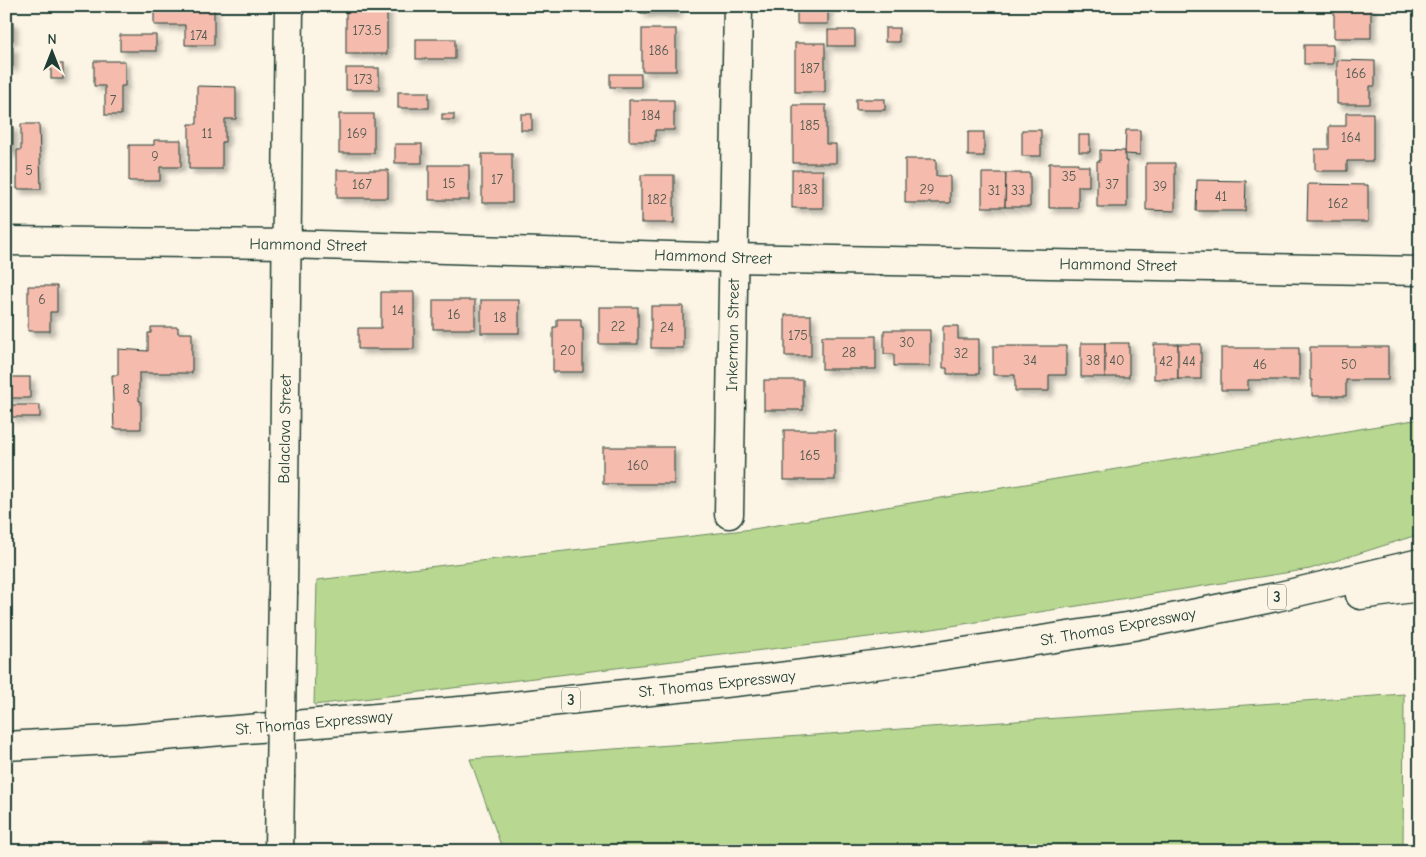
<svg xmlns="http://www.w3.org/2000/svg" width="1426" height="857" font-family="'Comic Neue',sans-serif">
<defs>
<filter id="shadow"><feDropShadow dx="4.5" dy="4.5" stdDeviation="2.5" flood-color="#0004"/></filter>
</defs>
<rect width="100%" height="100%" fill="#fcf5e5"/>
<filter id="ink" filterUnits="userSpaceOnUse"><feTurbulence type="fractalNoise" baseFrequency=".02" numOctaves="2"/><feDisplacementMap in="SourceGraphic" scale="10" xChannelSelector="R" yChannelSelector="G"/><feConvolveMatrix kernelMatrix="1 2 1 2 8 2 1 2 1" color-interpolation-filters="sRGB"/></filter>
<g filter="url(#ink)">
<!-- green -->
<g fill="#b8d790" stroke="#6c8a62">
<polygon points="1420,419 1420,534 1310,569 926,630 314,705 317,580 753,529"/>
<polygon points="1404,694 1403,851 503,851 470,759"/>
</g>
<!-- building -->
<g fill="#f5bbad" stroke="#1f3d34" filter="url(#shadow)">
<polygon points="154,6 214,6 214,45 185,45 185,25 154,25"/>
<rect x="346" y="6" width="41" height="48"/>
<rect x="641" y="6" width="36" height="7"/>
<rect x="797" y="6" width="31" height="18"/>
<rect x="1334" y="6" width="37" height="32"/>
<rect x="6" y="22" width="7" height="18"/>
<rect x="885" y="28" width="14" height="14"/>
<rect x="642" y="29" width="34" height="42"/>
<rect x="828" y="30" width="27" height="16"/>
<rect x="120" y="35" width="36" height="16"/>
<rect x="416" y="39" width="39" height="20"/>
<rect x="795" y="43" width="30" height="49"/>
<rect x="1304" y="45" width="29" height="19"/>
<rect x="6" y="47" width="7" height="19"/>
<polygon points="1337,60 1375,61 1375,86 1370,86 1370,104 1337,104"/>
<polygon points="94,61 125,61 125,86 121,86 121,115 105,115 105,86 94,86"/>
<rect x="51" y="64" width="12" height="15"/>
<rect x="346" y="68" width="33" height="22"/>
<rect x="610" y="74" width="31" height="13"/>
<polygon points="197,86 236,87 236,119 225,119 225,142 222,142 222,169 189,169 189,124 197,124"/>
<rect x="398" y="92" width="31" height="16"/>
<rect x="856" y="99" width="29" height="11"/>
<polygon points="629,100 674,100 674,130 655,130 655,141 629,141"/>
<polygon points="793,105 826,105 826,144 836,144 836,163 793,163"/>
<polygon points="1346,113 1373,113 1373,161 1347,161 1347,171 1315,171 1315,149 1329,149 1329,126 1346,126"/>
<rect x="339" y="114" width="35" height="39"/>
<rect x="442" y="114" width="12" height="6"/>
<rect x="521" y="114" width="11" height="16"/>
<polygon points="21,124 39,124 41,189 17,189 17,150 21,150"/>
<rect x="6" y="127" width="7" height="25"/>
<rect x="1022" y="130" width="19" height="26"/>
<polygon points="1126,130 1140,130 1140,155 1125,154"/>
<rect x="968" y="132" width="16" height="24"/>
<rect x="1079" y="135" width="11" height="17"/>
<polygon points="154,140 181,140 181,167 160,167 160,181 129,181 129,145 154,145"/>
<rect x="395" y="144" width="27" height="19"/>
<polygon points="1100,150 1125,151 1125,161 1127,161 1127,207 1097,207 1097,161 1100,161"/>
<rect x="482" y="154" width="30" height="49"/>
<polygon points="905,159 936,159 936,176 950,176 950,203 905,203"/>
<polygon points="1049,163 1078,163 1078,166 1089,166 1089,186 1078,186 1078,208 1049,208"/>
<polygon points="1146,163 1175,163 1175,211 1146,210"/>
<rect x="429" y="165" width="40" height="35"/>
<rect x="337" y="170" width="51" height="28"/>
<rect x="792" y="170" width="31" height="38"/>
<polygon points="982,173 1006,173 1005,207 982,207"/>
<polygon points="1006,173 1030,173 1030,207 1005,207"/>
<rect x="641" y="175" width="33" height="48"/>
<polygon points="1197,180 1246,181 1245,211 1196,211"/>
<polygon points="1308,184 1368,185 1368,222 1307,222"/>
<polygon points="28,286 57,286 57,312 50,312 50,331 28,331"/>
<polygon points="381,292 414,292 414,349 358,349 358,328 381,328"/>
<rect x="433" y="300" width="42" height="29"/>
<rect x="481" y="300" width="38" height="33"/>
<rect x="651" y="306" width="32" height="42"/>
<rect x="599" y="307" width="39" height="37"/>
<rect x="785" y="315" width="26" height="41"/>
<polygon points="557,319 581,319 581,327 583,327 583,372 553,372 553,327 557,327"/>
<polygon points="943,326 958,326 958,339 979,339 979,374 947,374 947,368 943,368"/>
<polygon points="151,327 178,327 178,333 192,333 192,373 139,373 139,401 141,401 141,429 114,429 112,375 118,375 118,349 148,351 148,333 151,333"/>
<polygon points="884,330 930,330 930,366 894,366 894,354 884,354"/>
<rect x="822" y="336" width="54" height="33"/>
<rect x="1081" y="343" width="24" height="34"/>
<rect x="1105" y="343" width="24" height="34"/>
<rect x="1154" y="344" width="24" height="35"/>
<rect x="1178" y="344" width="23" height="35"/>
<polygon points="993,346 1066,346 1066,375 1049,375 1049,391 1015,391 1015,375 993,375"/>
<polygon points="1310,347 1388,347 1388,380 1346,380 1346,396 1312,396 1312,380 1310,380"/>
<polygon points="1221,348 1299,348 1299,380 1248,380 1248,390 1221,390"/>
<rect x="6" y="377" width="24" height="21"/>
<rect x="764" y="380" width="39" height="30"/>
<rect x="11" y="405" width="29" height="12"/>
<rect x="784" y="430" width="51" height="50"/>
<rect x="603" y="447" width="71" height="37"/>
<polygon points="145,842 171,843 170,851 145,851"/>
</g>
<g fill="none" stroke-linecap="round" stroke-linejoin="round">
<defs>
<g id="minor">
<polyline points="6,241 287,244 734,258 1420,271"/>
<polyline points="729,514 738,6"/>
<polyline points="283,592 289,6"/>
<polyline points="279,851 280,778"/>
</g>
<g id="highway">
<polyline points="1360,595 1420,587"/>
<polyline points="6,746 128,739 484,709 772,678 912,660 1133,626 1276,597 1420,563"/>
</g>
</defs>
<!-- minor casing -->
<use href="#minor" stroke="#1f3d34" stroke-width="31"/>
<!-- highway casing -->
<use href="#highway" stroke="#1f3d34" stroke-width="31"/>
<!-- minor -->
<use href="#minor" stroke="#fcf5e5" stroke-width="28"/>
<!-- highway -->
<use href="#highway" stroke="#fcf5e5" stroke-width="28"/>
<defs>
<polyline id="minor-bridge" points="280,778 283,592"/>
</defs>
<!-- minor-bridge casing -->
<use href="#minor-bridge" stroke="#1f3d34" stroke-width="31" stroke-linecap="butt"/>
<!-- minor-bridge -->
<use href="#minor-bridge" stroke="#fcf5e5" stroke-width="28"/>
</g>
</g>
<g text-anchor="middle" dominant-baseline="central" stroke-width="4.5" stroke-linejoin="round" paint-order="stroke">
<!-- number labels -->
<g font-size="14" fill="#545c52">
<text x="367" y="30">173.5</text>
<text x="199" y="35">174</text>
<text x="659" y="50">186</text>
<text x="810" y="68">187</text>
<text x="1356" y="73">166</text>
<text x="363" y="79">173</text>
<text x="113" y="100">7</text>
<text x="651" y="115">184</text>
<text x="810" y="125">185</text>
<text x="207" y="133">11</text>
<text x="357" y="133">169</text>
<text x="1351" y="137">164</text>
<text x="155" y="156">9</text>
<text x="29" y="170">5</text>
<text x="1069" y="176">35</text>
<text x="497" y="179">17</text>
<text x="449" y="183">15</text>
<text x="362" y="184">167</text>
<text x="1112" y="184">37</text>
<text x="1160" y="186">39</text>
<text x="808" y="189">183</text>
<text x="927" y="189">29</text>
<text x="994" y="190">31</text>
<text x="1018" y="190">33</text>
<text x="1221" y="196">41</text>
<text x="657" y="199">182</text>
<text x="1338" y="203">162</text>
<text x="42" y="299">6</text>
<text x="398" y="310">14</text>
<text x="454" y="314">16</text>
<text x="500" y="317">18</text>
<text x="618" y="326">22</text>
<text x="667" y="327">24</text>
<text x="798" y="335">175</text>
<text x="907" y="342">30</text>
<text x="568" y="350">20</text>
<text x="849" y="352">28</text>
<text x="961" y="353">32</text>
<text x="1030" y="360">34</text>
<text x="1093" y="360">38</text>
<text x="1117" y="360">40</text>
<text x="1166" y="361">42</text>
<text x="1189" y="361">44</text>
<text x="1260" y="364">46</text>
<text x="1349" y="364">50</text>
<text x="126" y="389">8</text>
<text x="810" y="455">165</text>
<text x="638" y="465">160</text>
</g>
<!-- shield labels -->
<g fill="#fcf5e5" stroke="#617469" stroke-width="1">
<rect x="1268" y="584.5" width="18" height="25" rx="4"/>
<rect x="562" y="687.5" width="18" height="25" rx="4"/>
</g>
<g font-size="15" font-weight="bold" fill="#1f3d34">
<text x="1277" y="597">3</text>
<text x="571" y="700">3</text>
</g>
<!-- street labels -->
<g font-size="16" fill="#1f3d34" stroke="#fcf5e5">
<text transform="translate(308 245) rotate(1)">Hammond Street</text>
<text transform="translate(713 257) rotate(2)">Hammond Street</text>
<text transform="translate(1118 265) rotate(1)">Hammond Street</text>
<text transform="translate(733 335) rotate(-89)">Inkerman Street</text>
<text transform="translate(285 429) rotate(-89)">Balaclava Street</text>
<text transform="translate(1118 627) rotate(-10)">St. Thomas Expressway</text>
<text transform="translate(717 684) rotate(-6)">St. Thomas Expressway</text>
<text transform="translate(314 723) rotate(-5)">St. Thomas Expressway</text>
</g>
</g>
<!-- margin -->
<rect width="1426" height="857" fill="none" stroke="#fcf5e5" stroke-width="25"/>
<rect x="12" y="12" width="1401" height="832" fill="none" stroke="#1f3d34" stroke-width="2" filter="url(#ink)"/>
<!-- north arrow -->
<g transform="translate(52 52)" stroke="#fcf5e5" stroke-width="4" paint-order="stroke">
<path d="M0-4L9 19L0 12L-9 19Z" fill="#1f3d34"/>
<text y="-8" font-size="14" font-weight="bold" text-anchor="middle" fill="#1f3d34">N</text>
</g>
</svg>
